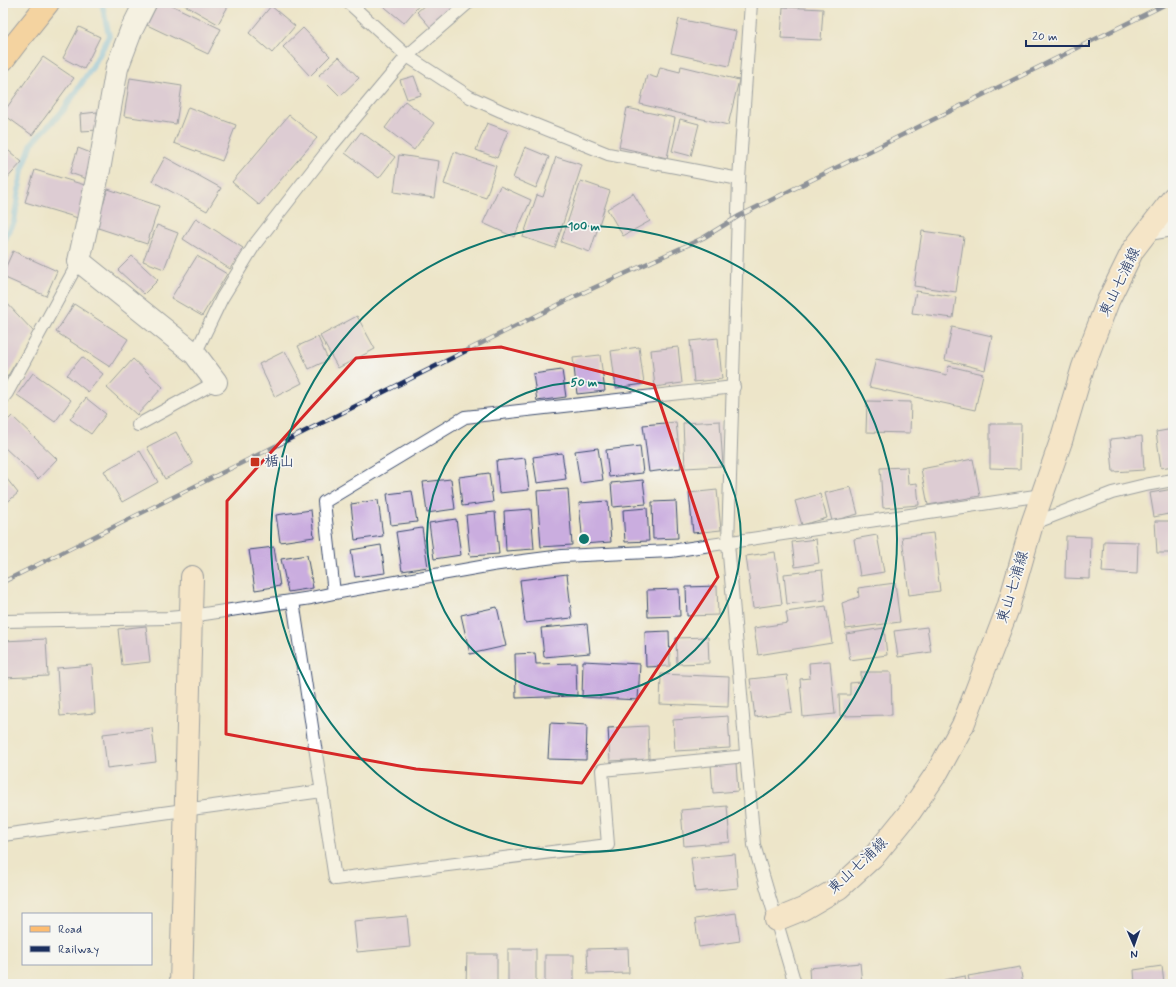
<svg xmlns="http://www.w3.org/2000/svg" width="1176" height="987" font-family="Mynerve,'Klee One',sans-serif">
<rect width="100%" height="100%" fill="#f6f6f2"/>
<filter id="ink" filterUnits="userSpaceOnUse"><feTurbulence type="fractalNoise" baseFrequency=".025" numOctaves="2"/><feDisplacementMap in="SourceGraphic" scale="8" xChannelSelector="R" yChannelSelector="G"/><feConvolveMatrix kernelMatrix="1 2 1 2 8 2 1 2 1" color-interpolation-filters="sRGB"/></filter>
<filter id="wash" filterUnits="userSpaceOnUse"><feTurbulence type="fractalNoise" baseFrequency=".012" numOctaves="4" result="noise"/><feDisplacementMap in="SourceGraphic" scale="16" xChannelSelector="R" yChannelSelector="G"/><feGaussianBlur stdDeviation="0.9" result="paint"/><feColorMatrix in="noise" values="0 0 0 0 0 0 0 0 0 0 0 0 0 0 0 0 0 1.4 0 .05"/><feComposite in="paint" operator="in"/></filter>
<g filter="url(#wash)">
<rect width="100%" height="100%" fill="#ede5c9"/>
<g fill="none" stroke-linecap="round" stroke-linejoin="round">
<!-- stream -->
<polyline stroke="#74bded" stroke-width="6" points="3,242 14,222 22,170 32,143 63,111 93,66 109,36 102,3"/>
</g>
<g id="blocks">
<!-- building -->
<g fill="#caaddf">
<polygon points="158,3 167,3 221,29 208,54 147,25"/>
<polygon points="181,3 230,3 218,24"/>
<polygon points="380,3 421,3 404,23"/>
<polygon points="427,3 460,3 431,28 417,12"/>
<polygon points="271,6 295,26 272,53 249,33"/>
<polygon points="783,7 823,9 821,40 781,38"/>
<polygon points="679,19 736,31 729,66 671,53"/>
<polygon points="79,27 100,37 84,69 63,58"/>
<polygon points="303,28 330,56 310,76 283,47"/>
<polygon points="43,57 74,78 32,135 3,114 3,113"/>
<polygon points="339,57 359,78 340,96 319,75"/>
<polygon points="681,66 739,80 728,125 640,104 647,75 657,78 660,67 680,72"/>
<polygon points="414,76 421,95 407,99 400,80"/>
<polygon points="130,78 182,86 176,124 124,116"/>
<polygon points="405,101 434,123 414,150 385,128"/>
<polygon points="188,107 236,125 222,161 174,143"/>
<polygon points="627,108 675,118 667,158 619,147"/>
<polygon points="97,112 98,130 81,131 80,114"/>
<polygon points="289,115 317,138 259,205 232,182"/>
<polygon points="680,119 699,124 691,156 672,151"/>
<polygon points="487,123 508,131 497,158 476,150"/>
<polygon points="361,132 395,157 379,178 345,153"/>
<polygon points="3,146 22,162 3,183"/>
<polygon points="525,147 549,157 536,188 513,178"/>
<polygon points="78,148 96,155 87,179 70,173"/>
<polygon points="454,152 496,166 486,198 444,184"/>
<polygon points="399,155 439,161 434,198 394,192"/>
<polygon points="165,157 221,188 207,211 152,181"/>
<polygon points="556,157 582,165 555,248 523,237 537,195 543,197"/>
<polygon points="35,170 88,186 78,218 25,202"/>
<polygon points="581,181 610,191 590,252 561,242"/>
<polygon points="500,186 531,200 514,237 483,223"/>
<polygon points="108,189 159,206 147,244 95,227"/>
<polygon points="633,193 650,221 623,236 607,209"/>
<polygon points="196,218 243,248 230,269 183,239"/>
<polygon points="157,225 178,233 164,269 143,261"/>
<polygon points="922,231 964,237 956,292 914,286"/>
<polygon points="13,251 57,271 46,296 3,277 3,273"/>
<polygon points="132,256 158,280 144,294 118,270"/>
<polygon points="197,256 227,274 202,316 171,298"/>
<polygon points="916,291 956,297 953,318 912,313"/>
<polygon points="3,299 34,332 3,384"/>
<polygon points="74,304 128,339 110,367 56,332"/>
<polygon points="357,316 375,349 338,368 320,336"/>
<polygon points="952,327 992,336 985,370 945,360"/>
<polygon points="318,337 328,360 309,369 298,346"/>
<polygon points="718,338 722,379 694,382 690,341"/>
<polygon points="639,347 644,384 616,388 611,351"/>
<polygon points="678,347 682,383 655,387 651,350"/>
<polygon points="285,351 302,383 275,397 259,364"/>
<polygon points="600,355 605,391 577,394 573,358"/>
<polygon points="82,357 103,374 88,392 67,375"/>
<polygon points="133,359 163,387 137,415 107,388"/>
<polygon points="876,359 947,375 949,366 983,374 975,410 869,387"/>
<polygon points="562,370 566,397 537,401 533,374"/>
<polygon points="33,373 71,400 55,422 17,395"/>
<polygon points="86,398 106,414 91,434 70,419"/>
<polygon points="867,401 911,402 910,433 866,432"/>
<polygon points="12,416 57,459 38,479 3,446 3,425"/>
<polygon points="720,421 723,466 685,468 683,423"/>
<polygon points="676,422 681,468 649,472 643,425"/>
<polygon points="990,424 1021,424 1020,469 990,468"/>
<polygon points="1173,429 1173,466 1161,468 1156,432"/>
<polygon points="176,432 193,464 165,479 147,447"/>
<polygon points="1142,436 1144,470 1113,472 1110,439"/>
<polygon points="640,446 643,473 609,477 606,450"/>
<polygon points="598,448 603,480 580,483 575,451"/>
<polygon points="140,451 158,482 122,502 104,471"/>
<polygon points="562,453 566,479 537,483 533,457"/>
<polygon points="525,458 529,490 499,493 496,461"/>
<polygon points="973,459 980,496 928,505 921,469"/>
<polygon points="907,467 908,484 917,483 919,505 883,508 880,468"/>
<polygon points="489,473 493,502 462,506 459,477"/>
<polygon points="3,474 18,493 4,505 3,504"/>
<polygon points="451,479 455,509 427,513 423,482"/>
<polygon points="643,480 646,504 613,507 611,483"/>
<polygon points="851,487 858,514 832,521 825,493"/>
<polygon points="568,489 572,545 541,547 537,491"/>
<polygon points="1173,489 1173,513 1154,517 1150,493"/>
<polygon points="717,490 721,530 693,533 689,493"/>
<polygon points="412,491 417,522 391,525 387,494"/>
<polygon points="820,494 827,518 802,525 795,501"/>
<polygon points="378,500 383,536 355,540 351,504"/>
<polygon points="608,501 611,542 583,544 579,503"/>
<polygon points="676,501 678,538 653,539 652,502"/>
<polygon points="647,508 649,541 625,542 623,510"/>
<polygon points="531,509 534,549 506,551 504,511"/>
<polygon points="311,510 314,537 280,542 276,515"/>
<polygon points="495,512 499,554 470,556 466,515"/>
<polygon points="456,519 461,555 434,559 429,523"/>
<polygon points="1155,521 1173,521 1173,553 1157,553"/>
<polygon points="422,528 428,567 402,571 396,532"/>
<polygon points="933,533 940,591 909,595 902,537"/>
<polygon points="877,535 884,572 860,576 854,539"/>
<polygon points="1066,536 1091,537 1090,579 1065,578"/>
<polygon points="816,539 819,563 795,567 792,542"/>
<polygon points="1104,541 1138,542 1137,574 1102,572"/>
<polygon points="381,545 385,573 355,577 351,550"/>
<polygon points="274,547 280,586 255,590 249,550"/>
<polygon points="775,552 782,604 753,608 746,556"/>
<polygon points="307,555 313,588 288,592 281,559"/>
<polygon points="822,570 825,600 787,604 784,574"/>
<polygon points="567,574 572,618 525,623 520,580"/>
<polygon points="895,583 900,622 846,629 842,603 859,597 858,588"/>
<polygon points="717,586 718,615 687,616 686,587"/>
<polygon points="679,589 680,616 648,617 647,590"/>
<polygon points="826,606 832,643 758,655 754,628 788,623 786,612"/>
<polygon points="497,607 506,646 470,654 461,615"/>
<polygon points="587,624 590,653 544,657 541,628"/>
<polygon points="146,626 150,662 122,665 118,629"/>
<polygon points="927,627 931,652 898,657 894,631"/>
<polygon points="884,628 887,655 850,660 846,634"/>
<polygon points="669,631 670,666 646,667 645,632"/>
<polygon points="708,637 709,663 677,664 676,638"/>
<polygon points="46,639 48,676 3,678 3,641"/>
<polygon points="535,653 536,664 576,663 577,696 516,698 515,654"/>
<polygon points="583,661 640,664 638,700 582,697"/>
<polygon points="830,661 835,714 803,717 800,679 810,678 809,663"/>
<polygon points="92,665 95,713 60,716 57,668"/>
<polygon points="861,672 891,672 892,715 840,716 839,695 850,695 850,683 861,682"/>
<polygon points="661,674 729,677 728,707 660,704"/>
<polygon points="787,675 792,712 755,717 750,679"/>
<polygon points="728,716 730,748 675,751 673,720"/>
<polygon points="550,723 587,725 586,760 548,759"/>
<polygon points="648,726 649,759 610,761 608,728"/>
<polygon points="152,728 156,762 107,768 103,734"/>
<polygon points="736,763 738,791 713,793 711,764"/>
<polygon points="727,806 730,842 684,846 681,810"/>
<polygon points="735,854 738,888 695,892 691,858"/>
<polygon points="736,913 740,941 699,947 695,919"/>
<polygon points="407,916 410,947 357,952 354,921"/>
<polygon points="628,948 629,973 588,974 587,949"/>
<rect x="508" y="949" width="28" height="35"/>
<polygon points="467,954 497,954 497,984 466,984"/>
<rect x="545" y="955" width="29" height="28"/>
<polygon points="860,963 862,984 810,984 809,968"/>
<polygon points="1162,966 1164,984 1135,984 1134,970"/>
<polygon points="1020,967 1023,984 970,984 968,976"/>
<polygon points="965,976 966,984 945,984 944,980"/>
</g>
</g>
</g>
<g filter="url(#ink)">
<use href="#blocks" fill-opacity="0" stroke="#3a4a6e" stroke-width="1"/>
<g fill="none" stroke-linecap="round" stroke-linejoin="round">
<defs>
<g id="lane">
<polyline points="349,3 407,56 470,97 501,111 608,154 739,179"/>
<polyline points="751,3 739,179 728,543 754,845 795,984"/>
<polyline points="195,354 222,298 255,244 329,149 407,56 468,3"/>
<polyline points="3,398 7,393 79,261"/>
<polyline points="138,425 216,382"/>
<polyline points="1032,524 1112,493 1145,485 1173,480"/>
<polyline points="334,593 324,502 465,417 734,387"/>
<polyline points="293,601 335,879 608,845 602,770 746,756"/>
<polyline points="3,622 5,621 168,618 191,616 311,598 334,593 492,565 562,556 671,551 1042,495"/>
<polyline points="3,835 322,791"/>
</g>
<g id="street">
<polyline points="145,3 131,31 117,68 99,170 79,261 195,354 216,382"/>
<polyline points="1150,229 1173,225"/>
</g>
<g id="secondary">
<polyline points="776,920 803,909 839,888 875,855 910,812 938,771 963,725 1008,608 1032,524 1061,441 1083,367 1108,301 1133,250 1173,198"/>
<polyline points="181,984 192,577"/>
</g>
<polyline id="primary" points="3,60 16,43 48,3"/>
</defs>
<!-- lane casing -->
<use href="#lane" stroke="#3a4a6e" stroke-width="14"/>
<!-- street casing -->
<use href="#street" stroke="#3a4a6e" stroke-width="24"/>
<!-- secondary casing -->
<use href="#secondary" stroke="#3a4a6e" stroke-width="24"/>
<!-- primary casing -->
<use href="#primary" stroke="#3a4a6e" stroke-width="24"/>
<!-- lane -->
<use href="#lane" stroke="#fff" stroke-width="12"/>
<!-- street -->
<use href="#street" stroke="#fff" stroke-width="22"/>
<!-- secondary -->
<use href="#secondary" stroke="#fee4c6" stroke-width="22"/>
<!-- primary -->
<use href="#primary" stroke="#fdbc70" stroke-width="22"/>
<defs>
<polyline id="rail" points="3,582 576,296 703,238 739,216 1168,3"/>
</defs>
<!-- rail casing -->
<use href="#rail" stroke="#1b2f5e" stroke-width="4.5"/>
<!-- rail -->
<use href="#rail" stroke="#f6f6f2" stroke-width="3" stroke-dasharray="9" stroke-linecap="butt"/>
</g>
</g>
<!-- marked area -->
<path d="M0 0H1176V987H0ZM501 347 654 385 718 577 582 783 416 769 226 734 227 501 356 358Z" fill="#ede5c9" fill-opacity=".55" fill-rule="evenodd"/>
<path fill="none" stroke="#d62828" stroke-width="3" stroke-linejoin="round" d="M501 347 654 385 718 577 582 783 416 769 226 734 227 501 356 358Z"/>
<!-- distance rings -->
<g fill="none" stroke="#0f766e" stroke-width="2">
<circle cx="584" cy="539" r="157"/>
<circle cx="584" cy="539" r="313"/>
</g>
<!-- markers -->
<rect fill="#c8321e" stroke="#f6f6f2" stroke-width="1.5" x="250" y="457" width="10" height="10" rx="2"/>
<g text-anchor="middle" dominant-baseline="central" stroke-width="3.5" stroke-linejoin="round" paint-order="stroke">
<!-- street labels -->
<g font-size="15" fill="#1b2f5e" stroke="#f6f6f2">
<text transform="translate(1120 282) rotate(-64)">東山七浦線</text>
<text transform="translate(1013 587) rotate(-73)">東山七浦線</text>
<text transform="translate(858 866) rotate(-43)">東山七浦線</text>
</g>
<!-- poi labels -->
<g font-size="15" fill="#1b2f5e" stroke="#f6f6f2" text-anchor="start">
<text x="264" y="462">楯山</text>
</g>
</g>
<circle cx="584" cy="539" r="6" fill="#0f766e" stroke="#f6f6f2" stroke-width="2"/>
<g font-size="12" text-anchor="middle" font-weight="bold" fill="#0f766e" stroke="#f6f6f2" stroke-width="3.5" stroke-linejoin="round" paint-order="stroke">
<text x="584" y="230">100 m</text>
<text x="584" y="386">50 m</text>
</g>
<!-- margin -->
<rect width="1176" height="987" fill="none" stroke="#f6f6f2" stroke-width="16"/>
<!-- legend -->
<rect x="22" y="913" width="130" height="52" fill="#f6f6f2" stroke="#9ea6b7"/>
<rect x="30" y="926" width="20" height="6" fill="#fdbc70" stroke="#9ea6b7"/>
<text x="58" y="933" font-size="12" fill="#1b2f5e">Road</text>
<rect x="30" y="946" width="20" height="6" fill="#1b2f5e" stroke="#9ea6b7"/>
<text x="58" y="953" font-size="12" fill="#1b2f5e">Railway</text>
<!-- north arrow -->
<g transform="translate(1134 945) rotate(178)" stroke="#f6f6f2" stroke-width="3" paint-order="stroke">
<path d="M0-3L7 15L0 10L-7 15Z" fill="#1b2f5e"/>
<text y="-6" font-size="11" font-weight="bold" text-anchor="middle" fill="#1b2f5e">N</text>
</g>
<!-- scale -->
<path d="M1026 40v6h63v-6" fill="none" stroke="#1b2f5e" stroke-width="2"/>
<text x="1032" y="40" font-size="12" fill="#1b2f5e" stroke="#f6f6f2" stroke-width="3" paint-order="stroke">20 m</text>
</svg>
